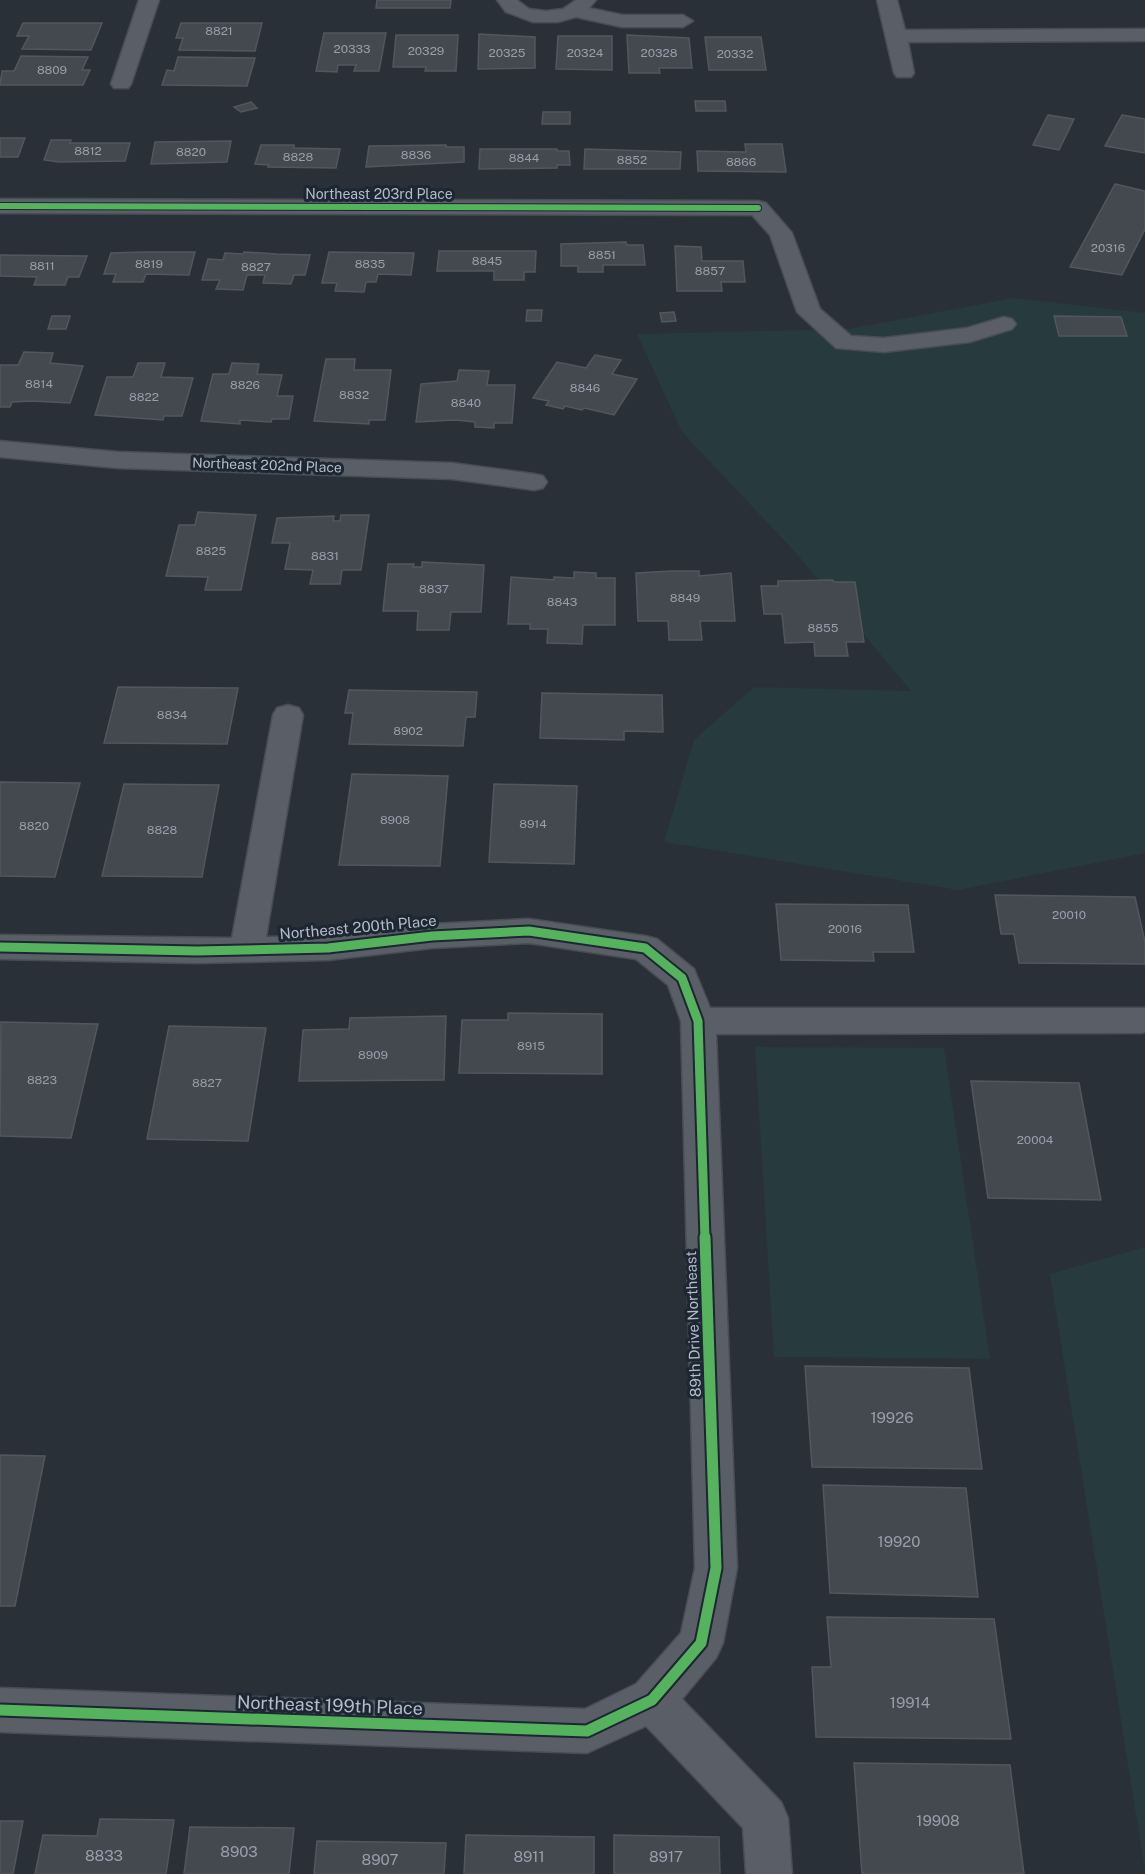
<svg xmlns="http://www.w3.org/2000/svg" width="1145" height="1874" font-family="'Public Sans',sans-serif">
<rect width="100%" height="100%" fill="#2a3038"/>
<!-- green -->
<g fill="#273a3e">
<polygon points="1014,298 1145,313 1145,853 958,890 664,842 694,740 754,687 911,691 796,553 682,432 637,334 849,329"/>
<polygon points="755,1047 944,1048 990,1359 774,1357"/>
<polygon points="1145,1247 1145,1871 1050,1274"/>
</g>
<!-- building -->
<g fill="#444950" stroke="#52575f" stroke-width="1.5">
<polygon points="377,0 451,0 450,8 376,8"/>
<polygon points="23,23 102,23 91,50 22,49 29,36 17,36"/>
<polygon points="181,23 262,23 255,51 179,50 183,38 176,38"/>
<polygon points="324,33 386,33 379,71 354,71 356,65 338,65 337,72 316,71"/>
<polygon points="479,34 535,37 535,68 478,69"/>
<polygon points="396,35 458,35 456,71 425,71 426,67 393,67"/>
<polygon points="627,35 689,38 692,68 659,68 660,73 629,73"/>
<polygon points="558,36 612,36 612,70 556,69"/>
<polygon points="705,37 761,37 766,70 709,70"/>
<polygon points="21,56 88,57 82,70 90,70 83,85 0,85 2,71 14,71"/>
<polygon points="178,57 255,58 247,86 162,85 167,70 174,71"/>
<polygon points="695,101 725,101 726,111 696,111"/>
<polygon points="251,102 257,108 241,112 234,107"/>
<polygon points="543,112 570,112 570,124 542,124"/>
<polygon points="1048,115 1074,119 1059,150 1033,145"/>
<polygon points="1122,115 1145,119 1145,153 1105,146"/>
<polygon points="0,138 25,138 18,157 0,157"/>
<polygon points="51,140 71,140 70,143 130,143 125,161 59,162 44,160"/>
<polygon points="231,141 227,162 151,164 155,142"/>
<polygon points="745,144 782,144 786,172 698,171 697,151 746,152"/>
<polygon points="261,145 294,145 294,148 340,149 336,168 268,167 269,165 255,164"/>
<polygon points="446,145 446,147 464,147 464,162 366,167 369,146"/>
<polygon points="480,149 557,149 557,151 569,151 570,165 557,165 557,168 479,169"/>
<polygon points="585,149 681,152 680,169 584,169"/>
<polygon points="1115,184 1145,191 1145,229 1122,275 1070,267"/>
<polygon points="626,242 627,245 643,245 645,265 603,265 603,272 578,272 578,266 561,266 561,244"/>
<polygon points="675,246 701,247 702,261 743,261 745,282 721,282 722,291 677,291"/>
<polygon points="439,251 536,251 535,272 524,272 524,280 494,280 494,271 437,271"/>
<polygon points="144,252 195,252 189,275 146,274 143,282 113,282 116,274 104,274 111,253"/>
<polygon points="244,252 277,254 310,255 305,275 294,275 291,284 263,283 265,275 247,275 243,290 216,289 220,280 202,280 208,259 223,260 225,253 243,254"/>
<polygon points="329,252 414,253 411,275 378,274 376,282 366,282 364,292 335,291 337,283 322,283"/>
<polygon points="0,255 87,256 79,277 68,277 65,285 34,285 37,277 0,276"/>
<polygon points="527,310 542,310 541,321 526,321"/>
<polygon points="674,312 676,321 662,322 660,313"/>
<polygon points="52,316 70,316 66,329 48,329"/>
<polygon points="1054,316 1121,317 1127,336 1059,336"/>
<polygon points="24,352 53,353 50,363 83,366 70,403 32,401 12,402 10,407 0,407 0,365 18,365"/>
<polygon points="595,355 621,360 612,374 637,379 614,415 584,408 582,410 565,406 563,409 546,405 549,401 533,398 557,362 586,368"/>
<polygon points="326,359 355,359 354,370 391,370 385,420 369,420 369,424 314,421"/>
<polygon points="138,363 165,363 161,377 193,378 182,416 164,416 163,420 95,415 107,377 133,377"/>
<polygon points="232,363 259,364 257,374 282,375 277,396 293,396 289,419 272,419 271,422 240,420 240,424 201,421 213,374 229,374"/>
<polygon points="459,370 489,371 487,385 515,385 512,423 494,423 494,428 475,427 475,422 456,420 416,422 421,384 457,381"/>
<polygon points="198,512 256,515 241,590 205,590 208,577 166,576 179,525 195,525"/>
<polygon points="341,515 369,515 361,570 342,570 340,584 310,584 313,570 285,569 290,543 272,543 277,518 334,516 333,521 340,521"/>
<polygon points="422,562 484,565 481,612 451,612 449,630 417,630 418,611 383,611 388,564 414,564 413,567 422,567"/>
<polygon points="672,571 699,571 699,576 731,573 735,621 700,621 702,640 669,640 668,621 638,621 636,573"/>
<polygon points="574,572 596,573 596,578 615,578 615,625 583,625 582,644 547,643 548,629 530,629 530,624 508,624 511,577 554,580 554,577 574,578"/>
<polygon points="833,580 834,582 855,582 864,642 846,642 848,656 815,656 814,642 785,643 782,614 764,614 761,586 778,586 778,581"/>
<polygon points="118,687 238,688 227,744 104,743"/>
<polygon points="349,690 477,692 475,717 466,717 463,746 349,744 353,713 345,713"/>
<polygon points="542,693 662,695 663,732 624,731 624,740 540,738"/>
<polygon points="352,774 448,776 440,866 339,865"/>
<polygon points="0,782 80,783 55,877 0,876"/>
<polygon points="124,784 219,785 202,877 102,876"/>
<polygon points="494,784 577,786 574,864 489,862"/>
<polygon points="995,895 1135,897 1145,942 1145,964 1019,963 1014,934 1001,934"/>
<polygon points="776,904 908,905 914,952 873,952 874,961 781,960"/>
<polygon points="508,1013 602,1014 602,1074 459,1073 462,1020 508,1020"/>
<polygon points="446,1016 444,1080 299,1081 303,1030 349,1029 350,1018"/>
<polygon points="1,1022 98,1024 71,1138 0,1136"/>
<polygon points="169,1026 266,1028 248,1141 147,1139"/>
<polygon points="971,1081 1079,1083 1101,1200 988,1198"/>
<polygon points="805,1366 969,1368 982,1469 812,1467"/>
<polygon points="0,1455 45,1456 15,1606 0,1606"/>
<polygon points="823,1485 966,1488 978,1597 830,1593"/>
<polygon points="827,1617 994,1619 1011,1739 816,1737 812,1667 831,1667"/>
<polygon points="854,1763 1010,1765 1024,1874 862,1874"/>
<polygon points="100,1819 174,1820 166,1874 35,1874 43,1835 97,1836"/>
<polygon points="0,1821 23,1821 13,1874 0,1874"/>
<polygon points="190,1827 294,1828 289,1874 184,1874"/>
<polygon points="466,1835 594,1837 594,1874 464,1874"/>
<polygon points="614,1835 719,1837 720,1874 614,1874"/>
<polygon points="317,1841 446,1843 444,1874 314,1874"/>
</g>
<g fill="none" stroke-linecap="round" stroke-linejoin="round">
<defs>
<g id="minor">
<polygon points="139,0 159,0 131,84 128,88 114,88 111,84"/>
<polygon points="497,0 517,0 529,9 546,11 563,9 576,0 596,0 589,8 622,15 683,15 693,21 683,27 622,27 576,17 558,22 533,22 506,12"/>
<polygon points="877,0 897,0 905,30 1145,29 1145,41 908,42 914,73 911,77 897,77 894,73"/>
<polygon points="0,199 758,201 766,203 792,233 820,309 851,336 884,338 967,328 1004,317 1012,319 1016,324 1012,329 970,342 884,352 836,348 797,312 770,235 752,215 0,213"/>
<polygon points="0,441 118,452 452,463 534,474 543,476 547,482 543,488 534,490 452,479 118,468 0,457"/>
<polygon points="288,705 299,708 303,715 266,937 328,936 432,924 529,919 645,936 657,939 694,969 710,1008 1145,1008 1145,1032 1142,1033 716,1034 737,1568 723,1643 716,1658 682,1699 781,1802 788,1818 792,1874 746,1874 743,1828 646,1726 587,1753 0,1732 0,1688 585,1709 636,1684 681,1633 695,1568 681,1021 668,985 636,959 529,943 432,948 328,960 197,963 0,959 0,935 232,938 273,715 277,708"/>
</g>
</defs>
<!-- minor casing -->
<use href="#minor" stroke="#484c53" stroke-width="3"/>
<!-- minor -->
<use href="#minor" fill="#5a5e66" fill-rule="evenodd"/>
<defs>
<polyline id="cycleway-far2" points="0,206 758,208"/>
<polyline id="cycleway-far1" points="0,947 197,951 328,948 432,936 529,931 645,948 682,978 698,1021 705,1239"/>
<polyline id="cycleway" points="0,1710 587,1731 652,1700 701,1643 716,1568 705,1237"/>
</defs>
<!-- cycleway-far2 casing -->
<use href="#cycleway-far2" stroke="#1d2633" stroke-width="8"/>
<!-- cycleway-far1 casing -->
<use href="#cycleway-far1" stroke="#1d2633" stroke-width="13"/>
<!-- cycleway casing -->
<use href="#cycleway" stroke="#1d2633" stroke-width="15"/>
<!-- cycleway-far2 -->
<use href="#cycleway-far2" stroke="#56b35d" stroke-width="6"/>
<!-- cycleway-far1 -->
<use href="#cycleway-far1" stroke="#56b35d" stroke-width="9"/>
<!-- cycleway -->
<use href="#cycleway" stroke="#56b35d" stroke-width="11"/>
</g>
<g text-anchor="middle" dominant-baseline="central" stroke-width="6" stroke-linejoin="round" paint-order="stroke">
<!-- number labels -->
<g font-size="12" fill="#989fab">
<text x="219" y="31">8821</text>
<text x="352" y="49">20333</text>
<text x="426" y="51">20329</text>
<text x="507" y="53">20325</text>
<text x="585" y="53">20324</text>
<text x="659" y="53">20328</text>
<text x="735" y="54">20332</text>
<text x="52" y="70">8809</text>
<text x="88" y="151">8812</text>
<text x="191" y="152">8820</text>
<text x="416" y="155">8836</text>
<text x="298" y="157">8828</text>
<text x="524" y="158">8844</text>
<text x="632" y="160">8852</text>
<text x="741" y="162">8866</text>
<text x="1108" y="248">20316</text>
<text x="602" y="255">8851</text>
<text x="487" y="261">8845</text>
<text x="149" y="264">8819</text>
<text x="370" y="264">8835</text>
<text x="42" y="266">8811</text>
<text x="256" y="267">8827</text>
<text x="710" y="271">8857</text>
<text x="39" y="384">8814</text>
<text x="245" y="385">8826</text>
<text x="585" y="388">8846</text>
<text x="354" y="395">8832</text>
<text x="144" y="397">8822</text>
<text x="466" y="403">8840</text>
<text x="211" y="551">8825</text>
<text x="325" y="556">8831</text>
<text x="434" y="589">8837</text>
<text x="685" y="598">8849</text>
<text x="562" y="602">8843</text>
<text x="823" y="628">8855</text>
<text x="172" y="715">8834</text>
<text x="408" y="731">8902</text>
<text x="395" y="820">8908</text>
<text x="533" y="824">8914</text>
<text x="34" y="826">8820</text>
<text x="162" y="830">8828</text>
<text x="1069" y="915">20010</text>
<text x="845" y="929">20016</text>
<text x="531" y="1046">8915</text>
<text x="373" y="1055">8909</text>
<text x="42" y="1080">8823</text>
<text x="207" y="1083">8827</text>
<text x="1035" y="1140">20004</text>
</g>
<!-- far-street labels -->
<g font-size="14" fill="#b4bcc9" stroke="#1d2633">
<text x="379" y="194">Northeast 203rd Place</text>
<text transform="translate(267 465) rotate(2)">Northeast 202nd Place</text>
</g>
<!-- street labels -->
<g font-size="15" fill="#b4bcc9" stroke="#1d2633">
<text transform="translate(358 927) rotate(-5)">Northeast 200th Place</text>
<text transform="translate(693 1324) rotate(-92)">89th Drive Northeast</text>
</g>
<!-- near-number labels -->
<g font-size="15" fill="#989fab">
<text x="892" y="1417">19926</text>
<text x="899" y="1541">19920</text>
<text x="910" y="1702">19914</text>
<text x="938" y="1820">19908</text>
<text x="239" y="1851">8903</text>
<text x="104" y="1855">8833</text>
<text x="529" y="1856">8911</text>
<text x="666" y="1856">8917</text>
<text x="380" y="1859">8907</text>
</g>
<!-- near-street labels -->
<g font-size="18" fill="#b4bcc9" stroke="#1d2633">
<text transform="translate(330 1705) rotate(2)">Northeast 199th Place</text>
</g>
</g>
</svg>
